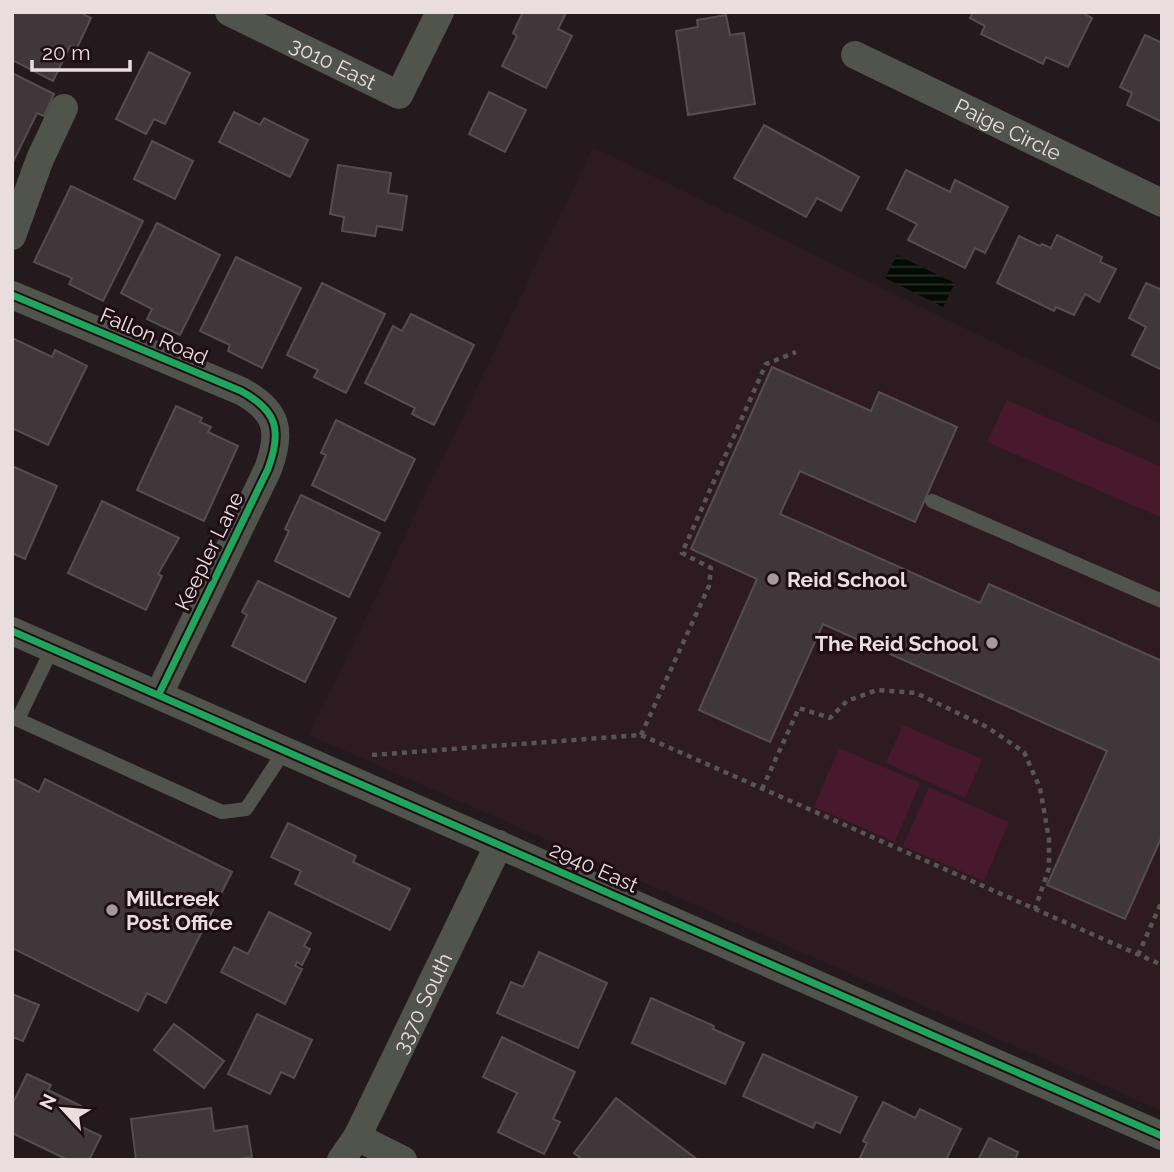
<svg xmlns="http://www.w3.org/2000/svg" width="1174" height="1172" font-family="Raleway,sans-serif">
<defs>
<pattern id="water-rules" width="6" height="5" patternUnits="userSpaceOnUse" patternTransform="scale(1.75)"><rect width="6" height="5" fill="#030b03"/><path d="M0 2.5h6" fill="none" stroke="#282e27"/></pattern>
</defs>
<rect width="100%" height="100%" fill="#241a1e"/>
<!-- built -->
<polygon fill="#2e1a21" points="593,147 1162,424 1162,1111 309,735"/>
<!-- park -->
<g fill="#48192c">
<polygon points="1007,400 1162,467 1162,518 987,442"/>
<polygon points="903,725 982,759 965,798 886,763"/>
<polygon points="839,748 920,783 895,842 814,807"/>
<polygon points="929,787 1009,822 984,881 903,846"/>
</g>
<!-- water -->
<polygon fill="url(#water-rules)" points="897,255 955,283 943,307 885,278"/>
<!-- building -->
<g fill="#3f373a" stroke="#554d50" stroke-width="2">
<polygon points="12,12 79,12 91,18 76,50 70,46 53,81 12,60"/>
<polygon points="523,12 566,13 558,29 572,36 546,88 502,66 517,36 513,33"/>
<polygon points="973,12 1081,12 1092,18 1068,67 1046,57 1043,64 981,34 985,26 970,18"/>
<polygon points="726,15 730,35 744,33 755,104 688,115 676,31 698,27 697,20"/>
<polygon points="1145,35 1162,43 1162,122 1127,105 1132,93 1120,87"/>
<polygon points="149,52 190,73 165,124 154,119 146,134 116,119"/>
<polygon points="12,73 54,94 44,116 37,113 13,162"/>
<polygon points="489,92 526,110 505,152 469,134"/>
<polygon points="234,112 260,125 264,118 308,140 290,177 219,142"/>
<polygon points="764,125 859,177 841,211 817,198 806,217 734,178"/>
<polygon points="152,141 193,161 175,199 134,179"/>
<polygon points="338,165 391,173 388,193 407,196 402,230 377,226 375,236 342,231 344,217 330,214"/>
<polygon points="906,170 950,192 955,180 1008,207 985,253 975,248 965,268 908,240 917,224 887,209"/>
<polygon points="71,186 143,221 103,301 69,284 72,278 34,262"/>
<polygon points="157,223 220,255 180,335 147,319 152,309 121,293"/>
<polygon points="1057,235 1102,257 1100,262 1116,269 1099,302 1085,294 1074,315 1056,307 1054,311 997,283 1019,236 1040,246 1042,244 1051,248"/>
<polygon points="236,257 301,288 262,368 228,351 230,345 200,331"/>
<polygon points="322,283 385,314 346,393 314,377 318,370 287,355"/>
<polygon points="1146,283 1162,290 1162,370 1132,355 1146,327 1129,318"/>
<polygon points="411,314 474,345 434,425 412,414 415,408 365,383 393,326 402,331"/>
<polygon points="12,338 52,357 55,350 87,366 48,445 12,428"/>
<polygon points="772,367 871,411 879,392 957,427 915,522 800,471 780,514 980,603 989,584 1162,661 1162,836 1125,919 1047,885 1107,751 823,624 770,742 699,710 757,579 691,549"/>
<polygon points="176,406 202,418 200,422 211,427 208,432 238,446 204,521 137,490"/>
<polygon points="336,420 415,459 385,521 312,485 326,455 321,453"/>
<polygon points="12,466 57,486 25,559 12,553"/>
<polygon points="301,495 380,533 349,597 275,561 289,531 285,529"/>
<polygon points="102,501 179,538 158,574 162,576 146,610 68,573"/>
<polygon points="258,581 336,618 305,682 232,646 247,615 242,612"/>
<polygon points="12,778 39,792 45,779 232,872 166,1003 147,993 138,1011 12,948"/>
<polygon points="288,823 356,856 353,862 410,889 390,930 295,884 301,871 271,857"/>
<polygon points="269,912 311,933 304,946 310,949 302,965 297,962 295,966 302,969 285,1004 221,972 234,947 248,954"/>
<polygon points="539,952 607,983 578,1048 497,1013 511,982 523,987"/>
<polygon points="12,994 39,1005 23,1041 12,1037"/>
<polygon points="651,998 714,1026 713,1029 744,1043 725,1084 632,1043"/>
<polygon points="257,1014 312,1040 294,1078 281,1072 270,1094 228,1074"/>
<polygon points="174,1024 224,1061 204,1088 154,1050"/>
<polygon points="502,1037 575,1072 553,1119 560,1122 544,1154 498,1132 517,1093 483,1077"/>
<polygon points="763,1054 857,1097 840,1133 816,1122 813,1128 743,1096"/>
<polygon points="27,1074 51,1085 48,1090 81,1106 73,1123 101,1136 89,1160 68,1160 12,1133 12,1105"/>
<polygon points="616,1098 698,1160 583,1160 574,1153"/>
<polygon points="883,1102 915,1118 920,1109 961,1129 946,1160 859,1160 867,1143 863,1141"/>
<polygon points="211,1108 214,1131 247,1126 252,1157 232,1160 136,1160 131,1119"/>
<polygon points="989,1138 1018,1152 1015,1160 978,1160"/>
</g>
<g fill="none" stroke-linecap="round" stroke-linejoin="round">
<!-- path -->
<g stroke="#555652" stroke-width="4.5" stroke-dasharray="5 5" stroke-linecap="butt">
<polyline points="641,735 709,586 711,568 682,553 766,364 796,352"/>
<polyline points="372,755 641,735 1162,965"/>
<polyline points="762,789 799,708 830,718 847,701 877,690 916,693 987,727 1024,752 1040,788 1049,839 1049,868 1035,909"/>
<polyline points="1138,955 1162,901"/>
</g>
<!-- lane -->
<g stroke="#51534d" stroke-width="14">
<polyline points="932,501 1162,601"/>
<polyline points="12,717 222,812 246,809 285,750"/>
<polyline points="18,719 53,647"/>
</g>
<!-- street -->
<g stroke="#51534d" stroke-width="28">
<path id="s1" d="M229 12 399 95 440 12"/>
<path id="s2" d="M855 55 1162 203"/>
<polyline points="12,236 40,159 64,108"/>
<path d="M12 295 241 391C278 411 282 431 268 469L159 694"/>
<polyline points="12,631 1162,1136"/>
<polyline points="357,1137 403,1160"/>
<path id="s3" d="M341 1160 357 1137 499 844"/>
</g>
<defs>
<g id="cycleway">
<path d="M12 295 241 391C278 411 282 431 268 469L159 694"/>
<polyline points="12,631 1162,1136"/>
</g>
</defs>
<!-- cycleway casing -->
<use href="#cycleway" stroke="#1e0e13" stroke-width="11"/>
<!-- cycleway -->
<use href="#cycleway" stroke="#20a55d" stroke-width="7"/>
</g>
<!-- markers -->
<g fill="#a4999c" stroke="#1e0e13" stroke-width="2.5">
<circle cx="773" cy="579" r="7"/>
<circle cx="992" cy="643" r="7"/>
<circle cx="112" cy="910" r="7"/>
</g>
<g text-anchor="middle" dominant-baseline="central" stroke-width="6" stroke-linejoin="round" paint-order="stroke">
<!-- street labels -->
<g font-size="21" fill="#e9dde0" stroke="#1e0e13">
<text stroke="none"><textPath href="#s1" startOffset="116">3010 East</textPath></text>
<text stroke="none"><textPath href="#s2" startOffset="170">Paige Circle</textPath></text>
<text transform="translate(154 336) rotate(23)">Fallon Road</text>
<text transform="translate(209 551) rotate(-64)">Keepler Lane</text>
<text transform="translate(594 867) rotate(24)">2940 East</text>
<text stroke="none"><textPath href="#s3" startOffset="177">3370 South</textPath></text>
</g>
<!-- poi labels -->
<g font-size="21" font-weight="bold" fill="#e9dde0" stroke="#1e0e13" text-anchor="start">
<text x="787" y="579">Reid School</text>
<text x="978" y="643" text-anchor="end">The Reid School</text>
<text x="126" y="898">Millcreek<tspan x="126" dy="24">Post Office</tspan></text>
</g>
</g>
<!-- border -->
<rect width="1174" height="1172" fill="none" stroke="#e9dde0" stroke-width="28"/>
<!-- north arrow -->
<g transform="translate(63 1109) rotate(296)" stroke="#1e0e13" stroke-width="5" paint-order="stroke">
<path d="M0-5L12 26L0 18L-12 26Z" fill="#e9dde0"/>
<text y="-10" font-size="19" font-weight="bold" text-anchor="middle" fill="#e9dde0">N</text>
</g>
<!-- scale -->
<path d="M32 60v10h98v-10" fill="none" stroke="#e9dde0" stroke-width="3.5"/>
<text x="42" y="60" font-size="21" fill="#e9dde0" stroke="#1e0e13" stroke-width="5" paint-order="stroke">20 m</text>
</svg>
